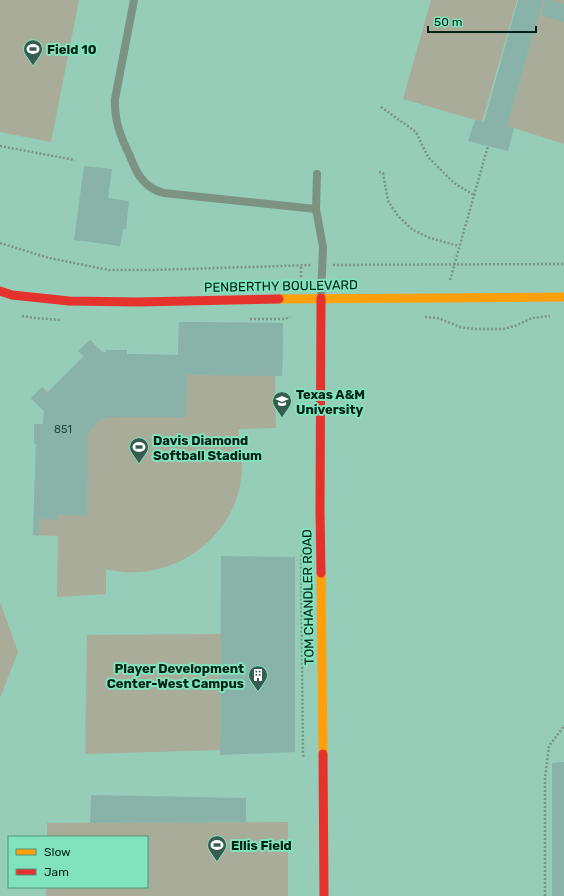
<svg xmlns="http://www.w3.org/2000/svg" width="564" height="896" font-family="Rubik,sans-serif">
<rect width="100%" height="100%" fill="#96cdb8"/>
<!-- green -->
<g fill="#a9ac98">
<polygon points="0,0 79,0 51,142 0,132"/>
<polygon points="431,0 517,0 482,122 403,99"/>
<polygon points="543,0 564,0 564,144 507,126"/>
<path d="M179 322 283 323 282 376H275L276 428 238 429C242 449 244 470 239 490 225 547 163 584 106 569V594L57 597 58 536 33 535 36 444H34V424H43L44 411 31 398 42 387 48 392 84 356 78 351 90 340 102 352H106V350H127V354L178 355Z"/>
<polygon points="0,602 18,652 0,698"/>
<polygon points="221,634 220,750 85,754 87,635"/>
<polygon points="288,822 288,896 46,896 46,887 147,887 147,837 47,837 47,823"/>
</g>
<!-- building -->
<g fill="#89b3a8">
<polygon points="518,0 543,0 507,126 514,128 508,151 468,141 475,120 484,122"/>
<polygon points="545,0 549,0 564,4 564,22 541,15"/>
<polygon points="84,166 112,169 108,198 129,201 126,229 123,229 120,246 74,240"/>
<polygon points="179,322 283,323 282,376 187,375 186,417 113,417 104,418 100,420 93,427 88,435 88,439 87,516 57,515 57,520 39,519 39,536 33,535 36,444 34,444 34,424 43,424 44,411 31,398 42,387 47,393 84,356 78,351 90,340 102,352 106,352 106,350 127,350 127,354 178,355"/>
<polygon points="221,556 295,557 295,752 220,755"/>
<polygon points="564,762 564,896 552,896 552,763"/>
<polygon points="91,795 246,798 246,822 90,823"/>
</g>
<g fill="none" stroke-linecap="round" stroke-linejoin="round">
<!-- path -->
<g stroke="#7c9385" stroke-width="2.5" stroke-dasharray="2 2" stroke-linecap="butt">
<polyline points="381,107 416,132 428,157 454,183 474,195"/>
<polyline points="0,146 75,160"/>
<polyline points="379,172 383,173 388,201 398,216 413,230 430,238 459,246"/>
<polyline points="0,243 49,258 109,270 154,270 312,265"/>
<polyline points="333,265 564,264"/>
<polyline points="450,280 488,146"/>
<polyline points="301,281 301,265"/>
<polyline points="22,316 35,318 61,320"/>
<polyline points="425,317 438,318 460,327 475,329 503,329 515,326 532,318 550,316"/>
<polyline points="250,319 285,319 290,317"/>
<polyline points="302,555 301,557 303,755 304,757"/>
<polyline points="545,896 545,778 549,746 564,726"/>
</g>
<!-- lane -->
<g stroke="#7c9282" stroke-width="8">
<path d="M134 0 115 99C114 120 121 138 130 156 133 164 136 172 141 178 147 186 155 191 164 193L316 209"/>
<polyline points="317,174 316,209 323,247 321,297"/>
</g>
<!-- slow -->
<g stroke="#ff9f0a" stroke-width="9">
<polyline points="279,299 564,297"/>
<polyline points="321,573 323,754"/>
</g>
<!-- jam -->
<g stroke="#e5322d" stroke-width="9">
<polyline points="0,291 12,295 69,301 138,302 279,299"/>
<polyline points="321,573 320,511 321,298"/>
<polyline points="323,754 324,896"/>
</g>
</g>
<!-- icons -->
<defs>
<symbol id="stadium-pin" viewBox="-11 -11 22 30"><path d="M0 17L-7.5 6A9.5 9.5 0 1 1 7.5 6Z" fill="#365d4f" stroke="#80e3bd"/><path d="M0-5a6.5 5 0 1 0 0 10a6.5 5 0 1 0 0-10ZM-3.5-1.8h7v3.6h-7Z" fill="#fff"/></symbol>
<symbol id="university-pin" viewBox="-11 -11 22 30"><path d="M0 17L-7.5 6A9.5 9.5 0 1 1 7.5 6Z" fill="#365d4f" stroke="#80e3bd"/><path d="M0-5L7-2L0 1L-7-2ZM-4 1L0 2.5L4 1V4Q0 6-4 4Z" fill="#fff"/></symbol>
<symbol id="building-pin" viewBox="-11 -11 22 30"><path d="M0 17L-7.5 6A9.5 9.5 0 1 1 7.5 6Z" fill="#365d4f" stroke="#80e3bd"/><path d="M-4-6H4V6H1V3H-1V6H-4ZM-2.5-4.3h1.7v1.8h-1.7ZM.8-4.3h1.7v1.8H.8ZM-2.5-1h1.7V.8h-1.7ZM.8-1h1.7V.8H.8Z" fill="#fff"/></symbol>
</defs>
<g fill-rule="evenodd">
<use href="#stadium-pin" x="22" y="38" width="22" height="30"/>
<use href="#university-pin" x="271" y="390" width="22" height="30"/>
<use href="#stadium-pin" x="128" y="436" width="22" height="30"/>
<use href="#building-pin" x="247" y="664" width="22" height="30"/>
<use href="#stadium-pin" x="206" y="834" width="22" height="30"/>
</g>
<g text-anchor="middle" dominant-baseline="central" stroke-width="4" stroke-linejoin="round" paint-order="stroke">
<!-- number labels -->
<g font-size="11" fill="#24463b">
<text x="63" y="429">851</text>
</g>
<!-- poi labels -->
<g font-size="13" font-weight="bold" fill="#022117" stroke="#80e3bd" text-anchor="start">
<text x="47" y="49">Field 10</text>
<text x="296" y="394">Texas A&amp;M<tspan x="296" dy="15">University</tspan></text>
<text x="153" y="440">Davis Diamond<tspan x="153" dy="15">Softball Stadium</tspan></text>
<text x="244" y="668" text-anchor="end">Player Development<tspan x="244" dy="15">Center-West Campus</tspan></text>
<text x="231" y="845">Ellis Field</text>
</g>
<!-- street labels -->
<g font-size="13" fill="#022117" stroke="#80e3bd">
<text transform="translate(281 286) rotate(-1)">PENBERTHY BOULEVARD</text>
<text transform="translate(308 597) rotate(-91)">TOM CHANDLER ROAD</text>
</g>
</g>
<!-- legend -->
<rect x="8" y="836" width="140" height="52" fill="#80e3bd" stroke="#4e957b"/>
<rect x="16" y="849" width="20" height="6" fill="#ff9f0a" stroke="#4e957b"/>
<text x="44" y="856" font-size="12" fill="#022117">Slow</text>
<rect x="16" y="869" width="20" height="6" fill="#e5322d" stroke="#4e957b"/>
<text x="44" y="876" font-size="12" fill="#022117">Jam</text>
<!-- scale -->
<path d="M428 26v6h108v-6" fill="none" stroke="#022117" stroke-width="2"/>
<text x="434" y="26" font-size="12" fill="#022117" stroke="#80e3bd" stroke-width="3" paint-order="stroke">50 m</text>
</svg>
